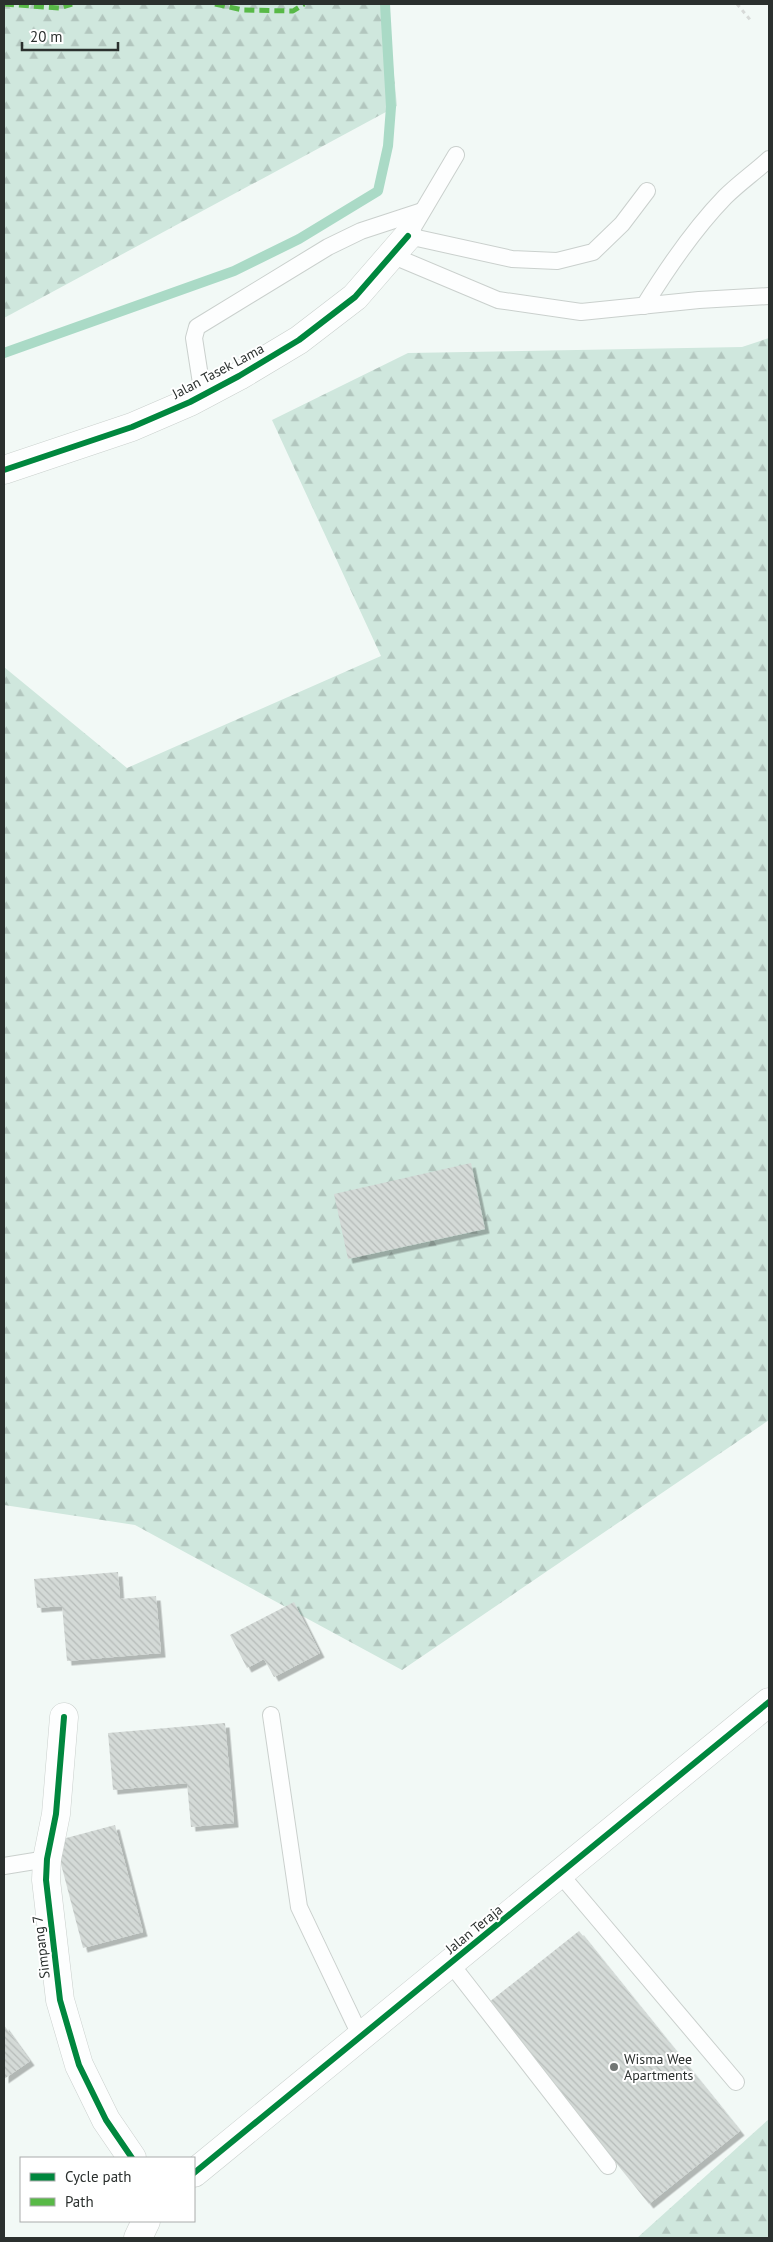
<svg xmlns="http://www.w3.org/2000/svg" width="773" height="2242" font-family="'PT Sans',sans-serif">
<defs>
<pattern id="forest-firs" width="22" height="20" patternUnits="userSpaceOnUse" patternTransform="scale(1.25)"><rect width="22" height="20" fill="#cfe7dd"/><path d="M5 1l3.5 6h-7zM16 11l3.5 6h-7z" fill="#b2c6be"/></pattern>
<pattern id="building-back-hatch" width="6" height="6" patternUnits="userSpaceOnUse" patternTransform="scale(1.25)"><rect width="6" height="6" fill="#d4dad7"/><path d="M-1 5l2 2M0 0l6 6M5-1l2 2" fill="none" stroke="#b6bbb9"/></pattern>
<filter id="shadow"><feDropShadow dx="4.5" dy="4.5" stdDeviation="0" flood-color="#0004"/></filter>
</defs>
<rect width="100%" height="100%" fill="#f2f9f6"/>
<!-- forest -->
<g fill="url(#forest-firs)">
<polygon points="4,4 387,4 397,106 4,318"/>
<polygon points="769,338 769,1420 402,1670 135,1525 4,1505 4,667 127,768 381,656 272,420 408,353 742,347"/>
<polygon points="769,2119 769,2238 637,2238"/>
</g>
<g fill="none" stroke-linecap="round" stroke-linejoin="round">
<!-- stream -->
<polyline stroke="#aadac6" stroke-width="10" points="4,353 234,271 299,239 378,191 388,146 391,107 385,4"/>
</g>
<!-- building -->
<g fill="url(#building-back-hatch)" filter="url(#shadow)">
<polygon points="471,1163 485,1229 348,1259 334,1194"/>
<polygon points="118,1572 120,1599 156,1596 161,1653 67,1661 62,1606 37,1608 34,1579"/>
<polygon points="294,1602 320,1653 274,1677 264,1659 247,1668 230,1635"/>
<polygon points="225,1723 234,1823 191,1827 187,1783 113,1790 108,1733"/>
<polygon points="115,1825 143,1932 83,1948 55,1841"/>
<polygon points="579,1931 740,2131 649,2204 488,2003"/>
<polygon points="4,2025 30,2061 4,2079"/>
</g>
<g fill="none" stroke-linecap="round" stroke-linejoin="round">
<defs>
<g id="service">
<polyline points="456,155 408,236 512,259 557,261 593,252 622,224 647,191"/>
<polyline points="391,255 498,300 581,312 699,300 769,296"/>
<path d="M644 306C668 267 693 230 725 197 739 183 755 172 769 159"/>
<polyline points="203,396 194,338 197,327 328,247 361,231 422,211"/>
<polyline points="271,1715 299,1907 361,2037"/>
<polyline points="4,1866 47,1859"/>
<polyline points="560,1874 736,2082"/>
<polyline points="451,1964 608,2166"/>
</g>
<g id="minor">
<polyline points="4,470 132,427 190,402 239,376 299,340 355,297 408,236"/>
<polyline points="64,1717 56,1814 47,1859 46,1880 60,2000 79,2065 106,2120 132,2158"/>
<polyline points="194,2173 769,1702"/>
<polyline points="138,2238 146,2221"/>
</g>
</defs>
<!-- service casing -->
<use href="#service" stroke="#cad0cd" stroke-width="18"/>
<!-- minor casing -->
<use href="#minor" stroke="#cad0cd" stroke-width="29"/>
<!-- path -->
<polyline stroke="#d7dad8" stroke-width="3" stroke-dasharray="4 4" stroke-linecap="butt" points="737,4 752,22"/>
<!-- service -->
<use href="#service" stroke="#fdfefe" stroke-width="16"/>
<!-- minor -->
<use href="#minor" stroke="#fdfefe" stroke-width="28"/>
<!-- quiet -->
<g stroke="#58b947" stroke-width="5" stroke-dasharray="10 5" stroke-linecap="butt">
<polyline points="4,4 59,8 72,4"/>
<polyline points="215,4 243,10 293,11 304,4"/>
</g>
<defs>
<g id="cycleway">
<polyline points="4,470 132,427 190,402 239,376 299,340 355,297 408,236"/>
<polyline points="64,1717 56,1814 47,1859 46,1880 60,2000 79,2065 106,2120 132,2158"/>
<polyline points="194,2173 769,1702"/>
</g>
</defs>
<!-- cycleway casing -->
<use href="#cycleway" stroke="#fff" stroke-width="9"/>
<!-- cycleway -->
<use href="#cycleway" stroke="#00873e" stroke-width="6"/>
</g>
<!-- markers -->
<circle fill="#717674" stroke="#fff" stroke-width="2" cx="614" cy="2067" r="5"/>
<g text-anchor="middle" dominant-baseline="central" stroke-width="4" stroke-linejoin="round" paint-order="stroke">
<!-- street labels -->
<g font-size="14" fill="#2b302e" stroke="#fff">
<text transform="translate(218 371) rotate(-28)">Jalan Tasek Lama</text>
<text transform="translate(474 1929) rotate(-39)">Jalan Teraja</text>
<text transform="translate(41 1947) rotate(-97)">Simpang 7</text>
</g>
<!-- poi labels -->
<g font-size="14" fill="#2b302e" stroke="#fff" text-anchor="start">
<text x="624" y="2059">Wisma Wee<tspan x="624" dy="16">Apartments</tspan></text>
</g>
</g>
<!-- border -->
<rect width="773" height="2242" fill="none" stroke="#2b302e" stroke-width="10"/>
<!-- legend -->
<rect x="20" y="2157" width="175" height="65" fill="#ffffff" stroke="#aaacab"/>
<rect x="30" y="2173" width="25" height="8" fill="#00873e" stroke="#aaacab"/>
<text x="65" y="2182" font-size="15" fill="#2b302e">Cycle path</text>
<rect x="30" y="2198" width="25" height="8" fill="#58b947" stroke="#aaacab"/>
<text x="65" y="2207" font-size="15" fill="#2b302e">Path</text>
<!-- scale -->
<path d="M22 42v8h96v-8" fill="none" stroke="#2b302e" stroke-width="2.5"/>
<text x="30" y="42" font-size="15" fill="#2b302e" stroke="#ffffff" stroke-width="4" paint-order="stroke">20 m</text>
</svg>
